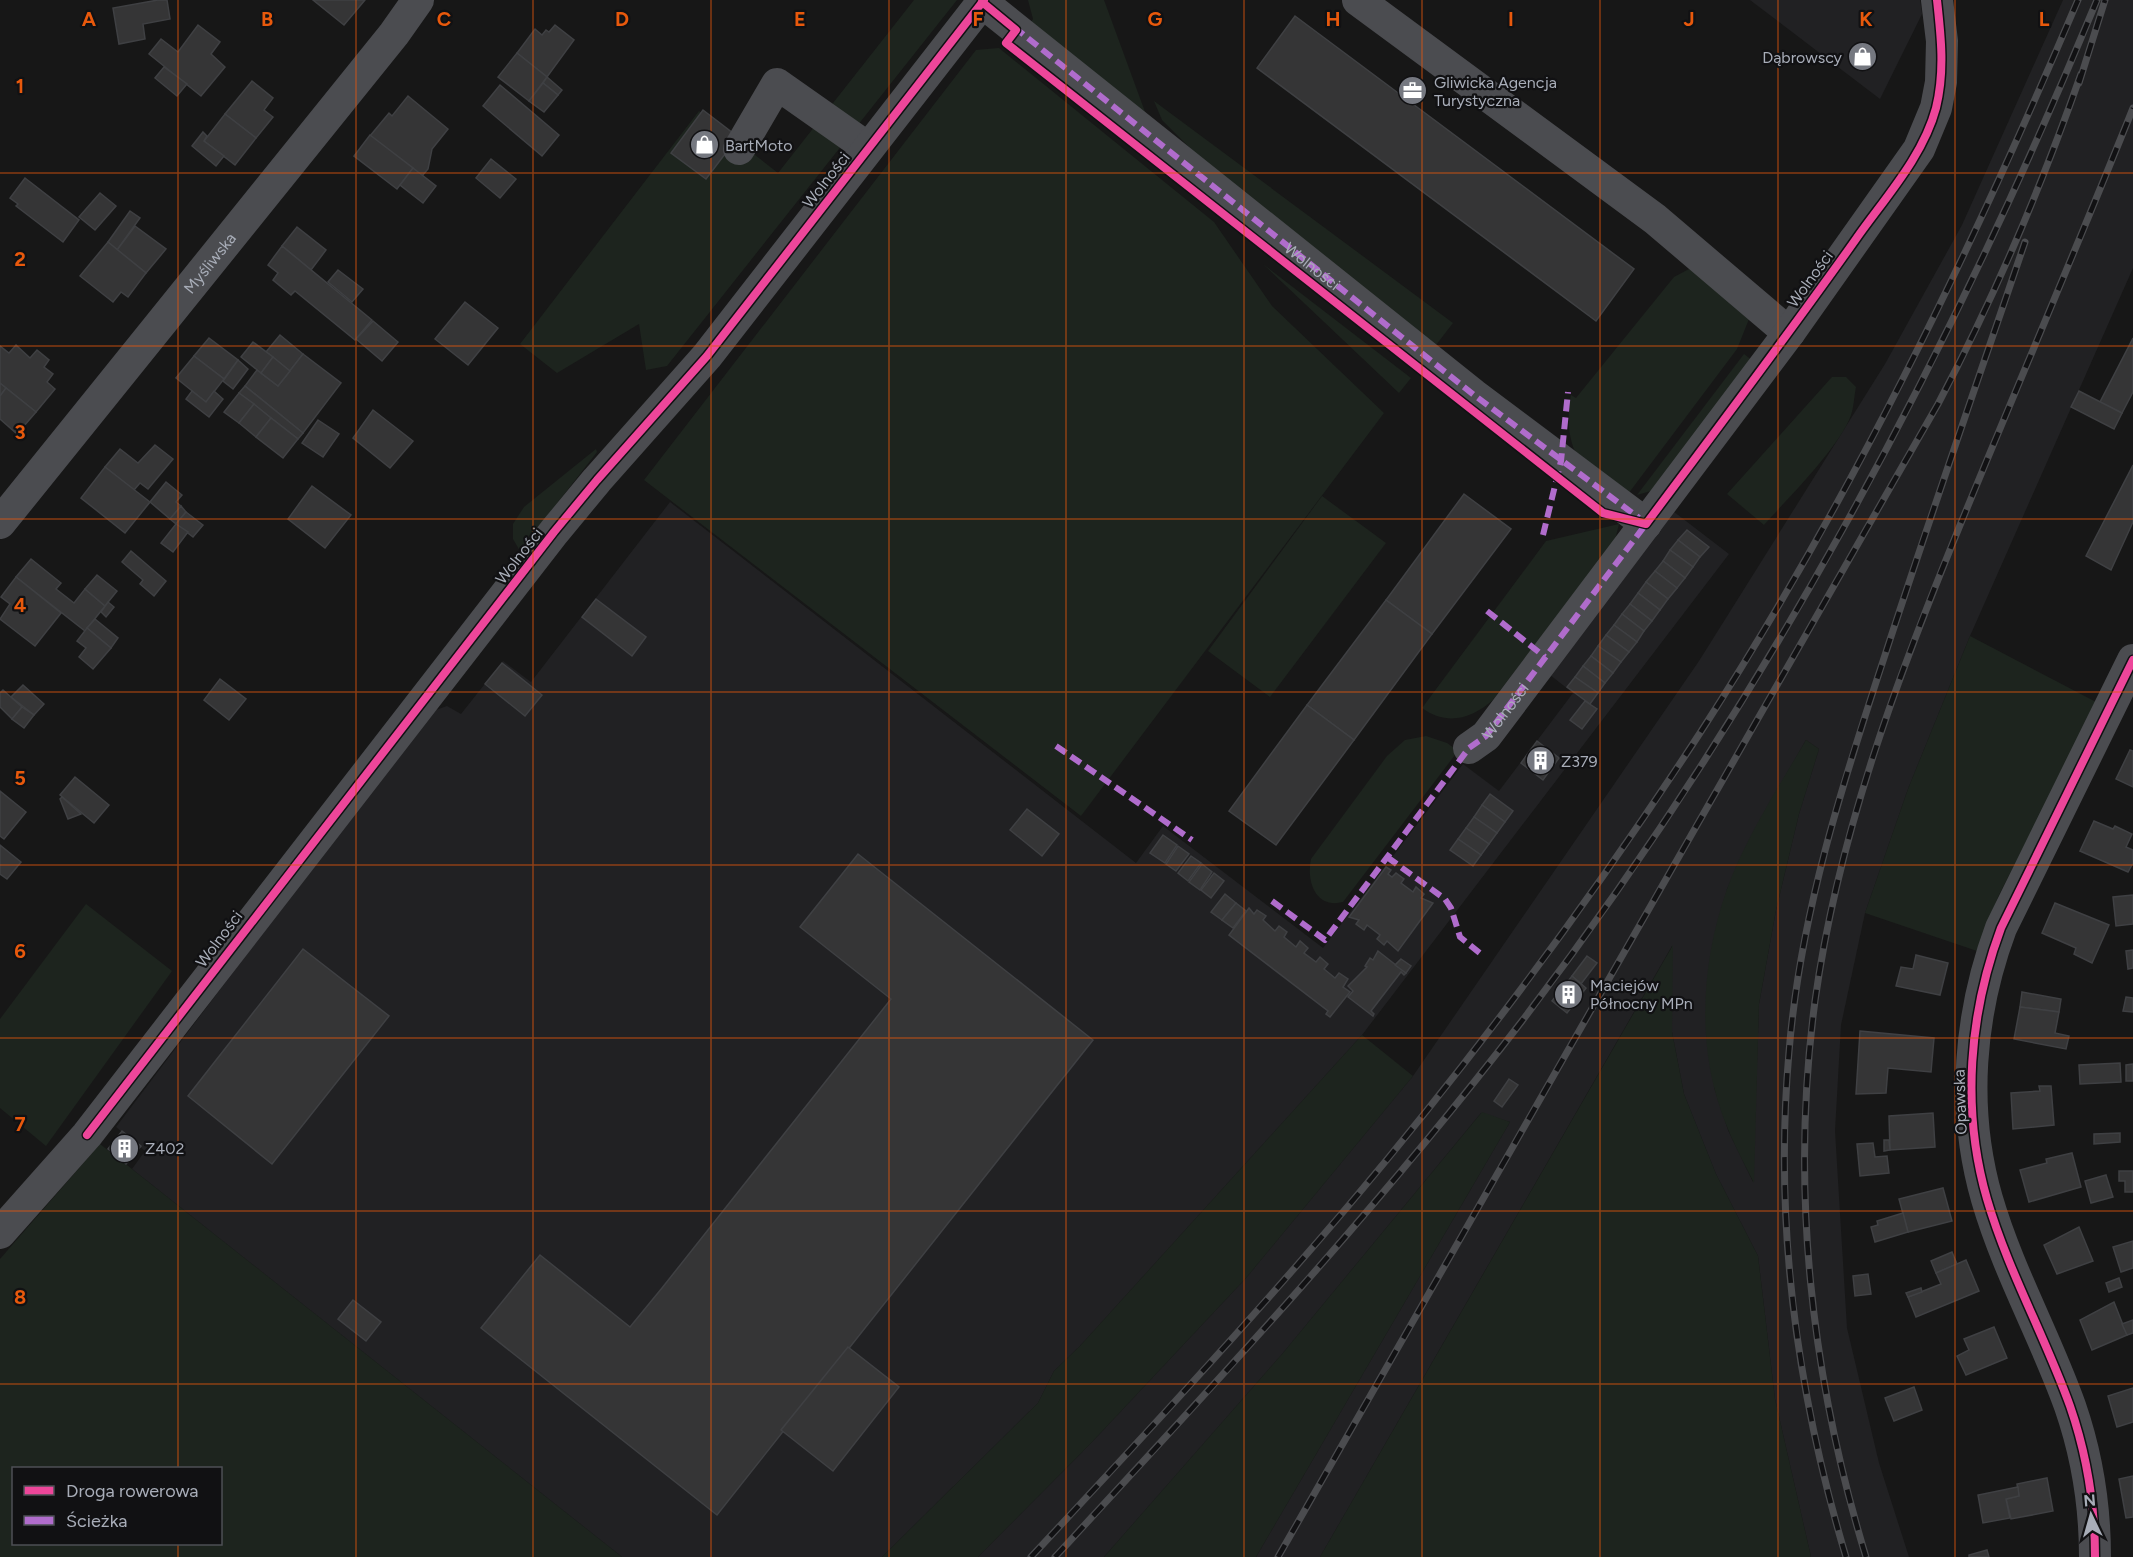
<svg xmlns="http://www.w3.org/2000/svg" width="2133" height="1557" font-family="Figtree,sans-serif">
<rect width="100%" height="100%" fill="#171717"/>
<!-- built -->
<g fill="#212123" fill-rule="evenodd">
<polygon points="1750,0 1920,0 1922,14 1880,99"/>
<path d="M2063 0H2133V268L1970 636 1908 789 1865 913 1841 1025 1835 1131 1847 1328 1879 1463 1909 1557H1811L1775 1399 1758 1256 1716 1174 1684 1094 1672 1032V946L1320 1557H1256L1510 1122 1481 1113 1283 1353 1104 1557H978L1092 1442 1246 1278 1413 1076 1699 661 1885 364 1962 225ZM1806 740 1819 749 1799 814 1776 910 1759 1004 1753 1182 1728 1130 1714 1087 1727 889 1759 822Z"/>
<polygon points="670,502 1136,863 1163,826 1323,948 1463,764 1499,791 1573,693 1545,671 1669,508 1729,554 1362,1035 1080,1346 1054,1371 1038,1403 882,1557 622,1557 132,1169 145,1151 116,1127 430,712 447,706 461,714 503,661 531,682"/>
</g>
<!-- green -->
<g fill="#1d241e" fill-rule="evenodd">
<polygon points="914,0 957,0 667,366 646,370 639,324 557,373 520,344 699,111 778,173"/>
<polygon points="1028,0 1104,0 1148,120 1029,26 1033,19"/>
<polygon points="999,48 1214,222 1272,306 1384,413 1081,816 644,480 976,50"/>
<polygon points="1154,101 1453,323 1436,345 1220,178 1162,120"/>
<polygon points="1263,264 1411,378 1399,393"/>
<path d="M1689 269 1699 270 1751 314 1737 349 1628 494C1613 483 1593 473 1581 460 1567 445 1567 414 1571 395L1576 398 1674 277Z"/>
<polygon points="1744,354 1753,361 1651,491 1637,495"/>
<path d="M1832 377H1846L1856 387C1854 396 1854 407 1851 415 1840 447 1787 499 1764 525L1727 494Z"/>
<polygon points="596,449 597,452 520,551 513,539 513,524 524,507"/>
<polygon points="1322,496 1386,543 1270,697 1208,651"/>
<path d="M1619 524 1615 540 1493 700C1471 719 1447 726 1422 708L1546 541Z"/>
<polygon points="1970,636 2098,703 1998,897 1977,951 1865,913 1908,789"/>
<path d="M1426 736 1447 743 1458 751 1343 902C1316 909 1306 882 1311 859L1387 756 1405 740Z"/>
<path d="M1806 740 1819 749 1799 814 1776 910 1759 1004 1754 1183C1738 1152 1722 1121 1714 1087 1698 1023 1705 951 1727 889 1746 837 1778 788 1806 740Z"/>
<polygon points="86,904 172,971 46,1146 0,1108 0,1019"/>
<polygon points="1673,945 1672,1032 1684,1094 1716,1174 1758,1256 1775,1399 1811,1557 1320,1557"/>
<polygon points="1362,1035 1413,1076 1246,1278 1092,1442 978,1557 882,1557 1038,1403 1054,1371 1080,1346"/>
<polygon points="1482,1112 1510,1122 1256,1557 1104,1557 1283,1353"/>
<path d="M100 1144 132 1169 622 1557H0V1259ZM14 1468H220V1544H14Z"/>
</g>
<!-- building -->
<g fill="#353536" stroke="#3f4043" stroke-width="1.5">
<polygon points="158,0 167,0 170,19 143,24 145,39 119,44 113,8"/>
<polygon points="313,0 365,0 344,25"/>
<polygon points="1295,16 1634,269 1596,321 1257,68"/>
<polygon points="198,25 220,42 211,54 225,67 201,96 149,54 161,39 178,52"/>
<polygon points="555,25 574,40 547,77 517,53 535,29 542,35 546,30 549,32"/>
<polygon points="517,53 547,77 529,101 498,77"/>
<polygon points="164,67 187,84 177,96 155,78"/>
<polygon points="547,77 562,90 558,95 543,83"/>
<polygon points="252,81 273,98 264,110 273,117 256,138 225,114"/>
<polygon points="543,83 558,95 544,112 529,101"/>
<polygon points="500,85 559,135 542,156 483,106"/>
<polygon points="408,96 448,129 432,149 428,169 422,176 370,136 389,113 392,116"/>
<polygon points="703,110 738,137 706,179 671,153"/>
<polygon points="225,114 256,138 235,165 204,141"/>
<polygon points="203,132 207,136 204,141 224,156 216,166 192,146"/>
<polygon points="370,135 413,168 397,189 354,156"/>
<polygon points="491,159 516,179 500,198 476,178"/>
<polygon points="413,168 436,186 423,203 400,185"/>
<polygon points="25,178 79,220 63,242 16,206 18,204 10,198"/>
<polygon points="100,193 116,206 95,230 79,217"/>
<polygon points="130,211 140,218 117,250 108,242"/>
<polygon points="135,226 166,249 146,273 117,250"/>
<polygon points="297,227 326,250 311,270 282,246"/>
<polygon points="108,242 146,273 128,297 121,292 113,302 80,276"/>
<polygon points="282,246 372,320 355,340 295,291 291,295 273,280 278,273 268,265"/>
<polygon points="338,270 363,289 352,302 328,282"/>
<polygon points="465,302 498,328 468,365 435,339"/>
<polygon points="373,321 398,342 382,361 356,339"/>
<polygon points="280,335 303,354 290,371 266,352"/>
<polygon points="209,338 238,360 224,379 194,356"/>
<polygon points="2133,338 2133,392 2122,413 2100,402"/>
<polygon points="253,342 273,357 261,373 241,357"/>
<polygon points="16,345 30,358 37,350 49,360 44,367 53,374 47,382 55,389 36,412 0,383 0,346 9,353"/>
<polygon points="303,354 341,383 303,433 245,386 257,370 278,386"/>
<polygon points="194,356 224,379 206,402 176,378"/>
<polygon points="273,357 290,371 278,386 261,373"/>
<polygon points="238,360 248,369 233,389 223,381"/>
<polygon points="0,383 6,388 0,396"/>
<polygon points="245,386 303,433 298,439 239,393"/>
<polygon points="6,388 36,412 17,434 0,419 0,396"/>
<polygon points="192,391 206,402 214,391 223,399 209,417 186,399"/>
<polygon points="2079,391 2122,413 2114,429 2071,407"/>
<polygon points="239,393 254,404 239,423 224,412"/>
<polygon points="254,404 271,418 256,437 239,423"/>
<polygon points="373,410 413,441 390,468 353,438"/>
<polygon points="271,418 298,439 283,458 256,437"/>
<polygon points="318,420 339,434 323,457 302,443"/>
<polygon points="155,445 173,459 148,489 140,483 134,490 105,467 120,449 138,463"/>
<polygon points="2133,465 2133,522 2111,570 2086,556"/>
<polygon points="105,467 150,502 125,533 81,498"/>
<polygon points="166,482 182,495 176,502 181,506 170,519 150,502"/>
<polygon points="312,486 351,515 325,548 288,519"/>
<polygon points="1464,494 1511,529 1432,634 1386,600"/>
<polygon points="181,506 186,512 176,524 170,519"/>
<polygon points="186,512 203,525 193,537 176,524"/>
<polygon points="176,524 188,532 173,552 161,543"/>
<polygon points="1687,530 1709,547 1700,557 1678,540"/>
<polygon points="1678,540 1700,557 1693,567 1670,550"/>
<polygon points="1670,550 1693,567 1685,578 1663,561"/>
<polygon points="131,551 166,581 154,596 140,584 143,580 122,562"/>
<polygon points="31,559 61,583 56,589 74,603 85,589 105,606 85,631 16,577"/>
<polygon points="1663,561 1685,578 1677,588 1655,571"/>
<polygon points="1655,571 1677,588 1668,599 1646,582"/>
<polygon points="97,575 117,591 105,606 85,589"/>
<polygon points="16,577 61,613 35,646 0,619 10,604 1,597"/>
<polygon points="1646,582 1668,599 1660,610 1638,593"/>
<polygon points="1638,593 1660,610 1652,621 1630,604"/>
<polygon points="596,599 646,637 632,656 582,617"/>
<polygon points="1386,600 1432,634 1354,740 1307,705"/>
<polygon points="108,602 114,607 106,617 101,612"/>
<polygon points="1630,604 1652,621 1644,631 1622,614"/>
<polygon points="1622,614 1644,631 1637,642 1614,625"/>
<polygon points="95,619 118,638 111,648 87,628"/>
<polygon points="1614,625 1637,642 1629,652 1606,635"/>
<polygon points="87,628 111,648 93,669 79,657 86,648 77,641"/>
<polygon points="1606,635 1629,652 1621,662 1598,646"/>
<polygon points="1598,646 1621,662 1613,673 1591,656"/>
<polygon points="1591,656 1613,673 1605,683 1583,666"/>
<polygon points="502,663 542,695 525,716 485,684"/>
<polygon points="1583,666 1605,683 1598,693 1575,677"/>
<polygon points="1575,677 1598,693 1590,704 1567,687"/>
<polygon points="220,679 246,699 229,720 204,700"/>
<polygon points="23,685 44,704 34,715 11,697"/>
<polygon points="3,690 22,707 12,719 0,707 0,693"/>
<polygon points="1585,701 1597,709 1582,729 1570,720"/>
<polygon points="1307,705 1354,740 1276,845 1229,811"/>
<polygon points="22,707 34,715 24,728 12,719"/>
<polygon points="1537,741 1559,758 1543,780 1521,763"/>
<polygon points="2130,750 2133,751 2133,787 2116,779"/>
<polygon points="75,777 109,805 94,823 60,795"/>
<polygon points="0,791 26,812 4,839 0,836"/>
<polygon points="1490,794 1513,811 1505,822 1482,805"/>
<polygon points="62,797 81,814 68,819 60,799"/>
<polygon points="1482,805 1505,822 1497,833 1474,817"/>
<polygon points="1027,809 1059,834 1042,856 1010,830"/>
<polygon points="1474,817 1497,833 1489,844 1466,828"/>
<polygon points="2094,821 2113,829 2115,826 2132,834 2126,847 2133,850 2133,863 2128,872 2080,851"/>
<polygon points="1466,828 1489,844 1481,855 1458,839"/>
<polygon points="1163,835 1177,845 1165,863 1150,853"/>
<polygon points="1458,839 1481,855 1473,866 1450,850"/>
<polygon points="0,845 21,862 7,879 0,874"/>
<polygon points="1178,846 1189,854 1176,871 1166,864"/>
<polygon points="858,854 1093,1040 717,1515 481,1328 540,1255 630,1327 662,1288 891,999 800,927"/>
<polygon points="1191,856 1201,863 1188,881 1178,873"/>
<polygon points="1202,864 1212,872 1200,890 1189,882"/>
<polygon points="1386,867 1391,870 1388,874 1392,877 1396,873 1404,879 1401,883 1413,892 1416,887 1424,894 1421,898 1433,903 1398,951 1387,941 1384,945 1377,939 1380,935 1367,925 1364,930 1356,924 1359,920 1349,917"/>
<polygon points="1214,873 1224,881 1211,898 1201,890"/>
<polygon points="1225,894 1236,903 1222,920 1211,912"/>
<polygon points="2133,895 2133,924 2116,926 2113,897"/>
<polygon points="1236,903 1246,911 1233,928 1222,920"/>
<polygon points="2055,903 2109,925 2092,963 2074,954 2076,948 2042,933"/>
<polygon points="1249,908 1254,914 1257,910 1266,916 1263,920 1275,931 1279,926 1287,932 1284,937 1296,947 1300,941 1308,948 1304,953 1316,962 1320,957 1328,964 1324,969 1335,978 1339,973 1348,979 1343,987 1350,992 1330,1017 1326,1014 1328,1011 1229,935"/>
<polygon points="303,949 389,1016 272,1164 188,1096"/>
<polygon points="2133,950 2133,968 2128,969 2126,951"/>
<polygon points="1378,951 1406,973 1404,975 1401,972 1371,1011 1374,1014 1373,1016 1348,997 1353,991 1348,986 1367,967 1365,966 1370,958 1373,960"/>
<polygon points="1916,955 1948,963 1940,995 1896,986 1901,967 1913,969"/>
<polygon points="1587,956 1597,963 1581,984 1572,976"/>
<polygon points="1401,959 1411,966 1406,973 1395,965"/>
<polygon points="1572,976 1586,988 1567,1013 1552,1001"/>
<polygon points="2022,992 2061,999 2059,1012 2020,1007"/>
<polygon points="2126,997 2133,998 2133,1012 2123,1011"/>
<polygon points="2020,1007 2059,1012 2055,1033 2069,1036 2066,1049 2014,1039"/>
<polygon points="1860,1031 1934,1038 1931,1072 1888,1068 1886,1093 1856,1094"/>
<polygon points="2120,1063 2121,1082 2080,1084 2079,1065"/>
<polygon points="2133,1064 2133,1081 2126,1081 2126,1065"/>
<polygon points="1509,1079 1518,1085 1502,1107 1494,1101"/>
<polygon points="2039,1086 2051,1086 2054,1125 2013,1129 2011,1093 2040,1091"/>
<polygon points="1933,1113 1935,1147 1890,1150 1889,1116"/>
<polygon points="122,1131 141,1146 126,1164 108,1149"/>
<polygon points="2120,1133 2120,1142 2094,1144 2094,1134"/>
<polygon points="1884,1140 1889,1140 1890,1150 1884,1151"/>
<polygon points="1873,1143 1875,1157 1887,1156 1889,1173 1860,1176 1857,1144"/>
<polygon points="2072,1153 2081,1187 2029,1202 2020,1170 2047,1163 2046,1159"/>
<polygon points="2119,1171 2133,1171 2133,1192 2125,1192 2125,1181 2119,1181"/>
<polygon points="2106,1175 2113,1197 2091,1203 2085,1181"/>
<polygon points="1943,1188 1952,1221 1908,1232 1899,1199"/>
<polygon points="1903,1213 1908,1232 1875,1242 1871,1227 1878,1225 1877,1221"/>
<polygon points="2079,1227 2093,1261 2057,1274 2044,1245"/>
<polygon points="2133,1241 2133,1268 2121,1272 2113,1247"/>
<polygon points="1952,1252 1957,1264 1936,1273 1931,1261"/>
<polygon points="1966,1260 1979,1291 1916,1317 1908,1297 1941,1284 1936,1273"/>
<polygon points="1868,1274 1871,1294 1855,1296 1853,1276"/>
<polygon points="2119,1278 2122,1287 2109,1292 2106,1283"/>
<polygon points="1921,1288 1922,1292 1908,1297 1906,1293"/>
<polygon points="353,1300 381,1322 366,1341 338,1319"/>
<polygon points="2114,1302 2127,1335 2092,1350 2080,1320"/>
<polygon points="2133,1320 2133,1333 2127,1335 2122,1324"/>
<polygon points="1994,1327 2007,1358 1966,1375 1957,1356 1969,1350 1964,1339"/>
<polygon points="848,1347 899,1387 833,1471 781,1430"/>
<polygon points="1914,1387 1922,1410 1894,1421 1885,1398"/>
<polygon points="2133,1388 2133,1422 2117,1427 2108,1396"/>
<polygon points="2133,1476 2133,1517 2126,1518 2119,1479"/>
<polygon points="2047,1478 2053,1511 2011,1519 2006,1499 2019,1496 2017,1484"/>
<polygon points="2018,1487 2019,1496 2006,1499 2010,1518 1983,1523 1978,1495"/>
<polygon points="1987,1550 1989,1557 1969,1557 1969,1555"/>
</g>
<g fill="none" stroke-linecap="round" stroke-linejoin="round">
<!-- minor -->
<g stroke="#4b4c50" stroke-width="32">
<polyline points="1358,0 1655,219 1789,333"/>
<path id="s1" d="M982 2 1474 395 1646 524"/>
<polyline points="739,149 777,84 868,148"/>
<path id="s2" d="M0 523 394 34 418 0"/>
<polyline points="1469,748 1486,736 1789,333 1919,149 1936,108 1941,82 1942,41 1937,0"/>
<polyline points="0,1233 87,1135 554,532 597,480 707,356 984,0"/>
<path d="M2095 1557C2095 1505 2087 1455 2070 1406 2045 1336 2008 1271 1987 1199 1961 1109 1969 1014 2001 928L2133 660"/>
</g>
<defs>
<g id="rail">
<polyline points="2079,83 2105,0"/>
<path d="M1031 1557C1139 1441 1247 1325 1349 1205 1476 1055 1593 897 1700 733 1850 501 1970 254 2078 0"/>
<path d="M1055 1557C1216 1383 1377 1210 1522 1021 1761 708 1946 364 2097 0"/>
<path d="M1278 1557 1938 404C1994 298 2041 188 2081 74"/>
<path d="M1846 1557C1797 1394 1774 1222 1789 1052 1800 915 1842 785 1885 655 1930 517 1978 380 2025 242"/>
<path d="M1866 1557C1811 1377 1790 1188 1815 1001 1839 827 1903 663 1970 501 2024 370 2080 240 2133 108"/>
</g>
</defs>
<!-- rail casing -->
<use href="#rail" stroke="#4b4c4f" stroke-width="7"/>
<!-- rail -->
<use href="#rail" stroke="#111113" stroke-width="4.5" stroke-dasharray="14" stroke-linecap="butt"/>
<!-- quiet -->
<g stroke="#b06ccc" stroke-width="6" stroke-dasharray="12 6" stroke-linecap="butt">
<polyline points="1014,27 1474,395 1639,518"/>
<polyline points="1543,535 1561,461 1568,392"/>
<polyline points="1487,611 1545,657"/>
<polyline points="1056,746 1192,840"/>
<polyline points="1387,857 1445,899 1451,908 1460,937 1481,954"/>
<path id="s3" d="M1272 901 1325 940 1469 748 1486 736 1649 520"/>
</g>
<defs>
<g id="cycleway">
<path d="M982 2 1016 30 1006 43 1603 513 1646 524C1717 429 1788 335 1856 239 1884 199 1923 157 1936 108 1945 72 1941 36 1937 0"/>
<polyline points="87,1135 554,532 597,480 707,356 984,0"/>
<path d="M2095 1557C2095 1505 2087 1455 2070 1406 2045 1336 2008 1271 1987 1199 1961 1109 1969 1014 2001 928L2133 660"/>
</g>
</defs>
<!-- cycleway casing -->
<use href="#cycleway" stroke="#111113" stroke-width="11"/>
<!-- cycleway -->
<use href="#cycleway" stroke="#ed469a" stroke-width="8"/>
</g>
<!-- grid -->
<path fill="none" stroke="#e8590c" stroke-width="1.5" stroke-opacity="0.55" d="M178 0V1468M356 0V1557M533 0V1557M711 0V1557M889 0V1557M1066 0V1557M1244 0V1557M1422 0V1557M1600 0V1557M1778 0V1557M1955 0V1557M0 173H2133M0 346H2133M0 519H2133M0 692H2133M0 865H2133M0 1038H2133M0 1211H2133M0 1384H2133M178 1544V1557"/>
<!-- icons -->
<defs>
<symbol id="shop-disc" viewBox="-11 -11 22 22"><circle r="9.5" fill="#757880" stroke="#111113"/><path d="M-5-2.5h2.3a2.7 3.5 0 0 1 5.4 0H5L5.5 6h-11ZM-1.5-2.5h3a1.5 2.3 0 0 0-3 0Z" fill="#fff"/></symbol>
<symbol id="office-disc" viewBox="-11 -11 22 22"><circle r="9.5" fill="#757880" stroke="#111113"/><path d="M-6-3h4V-5.5h4V-3h4V5H-6ZM-1-4.5V-3h2v-1.5ZM-6 0V1H6V0Z" fill="#fff"/></symbol>
<symbol id="building-disc" viewBox="-11 -11 22 22"><circle r="9.5" fill="#757880" stroke="#111113"/><path d="M-4-6H4V6H1V3H-1V6H-4ZM-2.5-4.3h1.7v1.8h-1.7ZM.8-4.3h1.7v1.8H.8ZM-2.5-1h1.7V.8h-1.7ZM.8-1h1.7V.8H.8Z" fill="#fff"/></symbol>
</defs>
<g fill-rule="evenodd">
<use href="#shop-disc" x="1846" y="40" width="33" height="33"/>
<use href="#office-disc" x="1396" y="74" width="33" height="33"/>
<use href="#shop-disc" x="688" y="128" width="33" height="33"/>
<use href="#building-disc" x="1524" y="744" width="33" height="33"/>
<use href="#building-disc" x="1552" y="978" width="33" height="33"/>
<use href="#building-disc" x="108" y="1132" width="33" height="33"/>
</g>
<g text-anchor="middle" dominant-baseline="central" stroke-width="4.5" stroke-linejoin="round" paint-order="stroke">
<!-- poi labels -->
<g font-size="16" fill="#a8adb8" stroke="#111113" text-anchor="start">
<text x="1842" y="57" text-anchor="end">Dąbrowscy</text>
<text x="1434" y="82">Gliwicka Agencja<tspan x="1434" dy="18">Turystyczna</tspan></text>
<text x="725" y="145">BartMoto</text>
<text x="1561" y="761">Z379</text>
<text x="1590" y="985">Maciejów<tspan x="1590" dy="18">Północny MPn</tspan></text>
<text x="145" y="1148">Z402</text>
</g>
<!-- street labels -->
<g font-size="16" fill="#a8adb8" stroke="#111113">
<text transform="translate(826 180) rotate(-52)">Wolności</text>
<text stroke="none"><textPath href="#s2" startOffset="334">Myśliwska</textPath></text>
<text stroke="none"><textPath href="#s1" startOffset="423">Wolności</textPath></text>
<text transform="translate(1810 279) rotate(-54)">Wolności</text>
<text transform="translate(519 556) rotate(-52)">Wolności</text>
<text stroke="none"><textPath href="#s3" startOffset="358">Wolności</textPath></text>
<text transform="translate(219 939) rotate(-53)">Wolności</text>
<text transform="translate(1960 1102) rotate(-92)">Opawska</text>
</g>
</g>
<g font-size="20" text-anchor="middle" font-weight="bold" fill="#e8590c" stroke="#111113" stroke-width="4.5" stroke-linejoin="round" paint-order="stroke">
<text x="89" y="26">A</text>
<text x="267" y="26">B</text>
<text x="444" y="26">C</text>
<text x="622" y="26">D</text>
<text x="800" y="26">E</text>
<text x="978" y="26">F</text>
<text x="1155" y="26">G</text>
<text x="1333" y="26">H</text>
<text x="1511" y="26">I</text>
<text x="1689" y="26">J</text>
<text x="1866" y="26">K</text>
<text x="2044" y="26">L</text>
<text x="20" y="93">1</text>
<text x="20" y="266">2</text>
<text x="20" y="439">3</text>
<text x="20" y="612">4</text>
<text x="20" y="785">5</text>
<text x="20" y="958">6</text>
<text x="20" y="1131">7</text>
<text x="20" y="1304">8</text>
</g>
<!-- legend -->
<rect x="12" y="1467" width="210" height="78" fill="#111113" stroke="#4d4f55" stroke-width="1.5"/>
<rect x="24" y="1486" width="30" height="9" fill="#ed469a" stroke="#4d4f55" stroke-width="1.5"/>
<text x="66" y="1497" font-size="18" fill="#a8adb8">Droga rowerowa</text>
<rect x="24" y="1516" width="30" height="9" fill="#b06ccc" stroke="#4d4f55" stroke-width="1.5"/>
<text x="66" y="1527" font-size="18" fill="#a8adb8">Ścieżka</text>
<!-- north arrow -->
<g transform="translate(2091 1515) rotate(355)" stroke="#111113" stroke-width="4.5" paint-order="stroke">
<path d="M0-4.5L10 22L0 15L-10 22Z" fill="#a8adb8"/>
<text y="-9" font-size="16" font-weight="bold" text-anchor="middle" fill="#a8adb8">N</text>
</g>
</svg>
